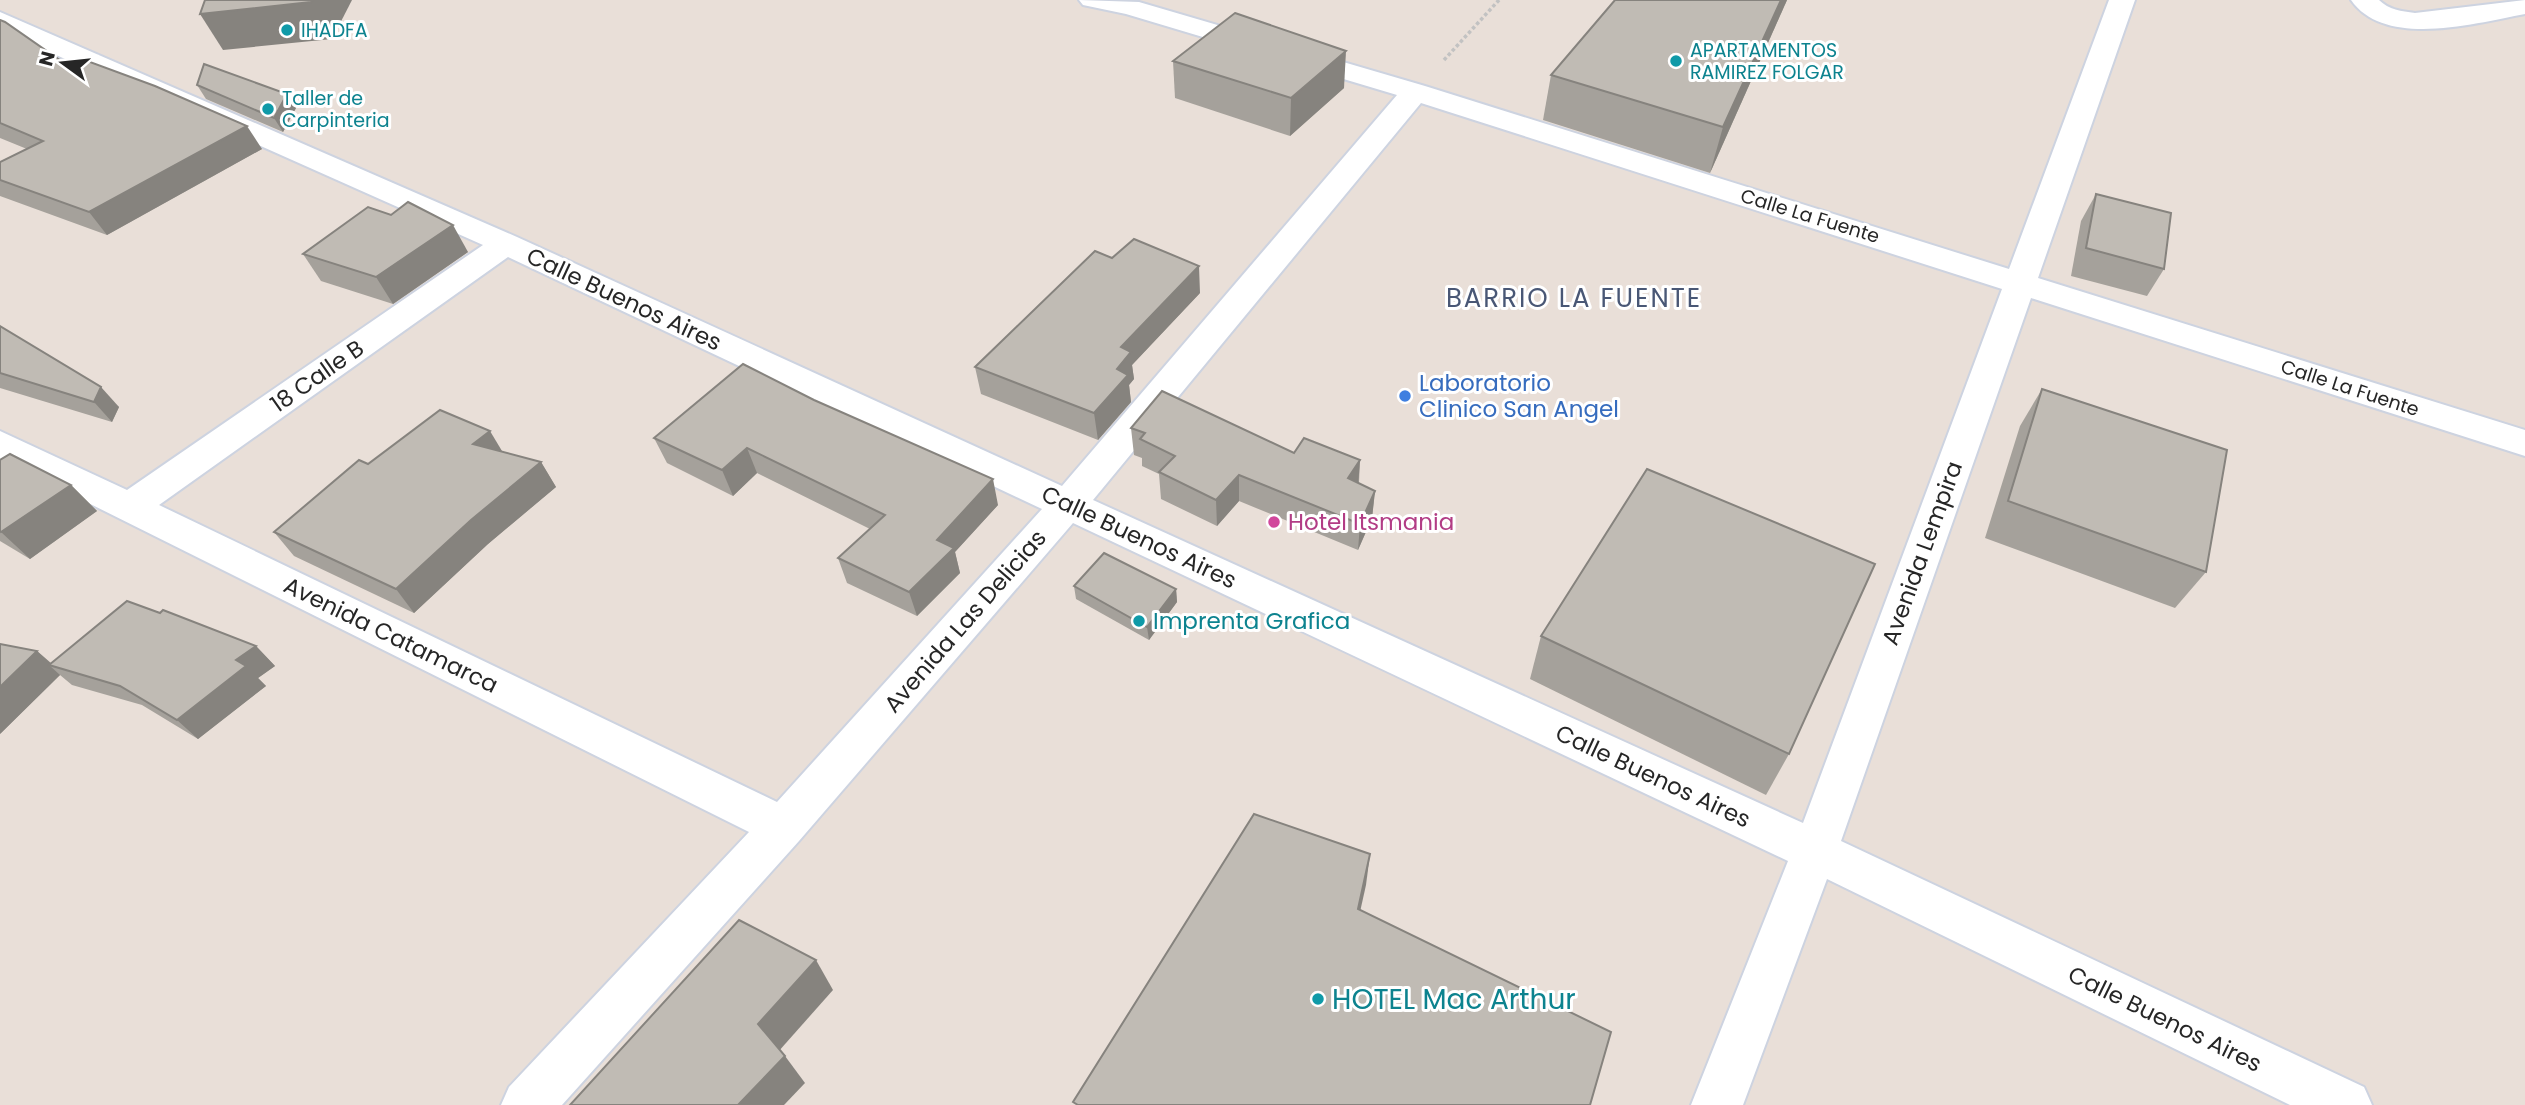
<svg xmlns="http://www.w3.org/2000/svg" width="2525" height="1105" font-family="Poppins,sans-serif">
<rect width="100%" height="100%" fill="#e9dfd8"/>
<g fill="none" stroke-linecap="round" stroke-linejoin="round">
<defs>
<g id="minor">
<path d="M1079 0 1139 2 1425 86 2009 269 2109 0H2135L2038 278 2525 430V456L2031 298 1841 841 2364 1087 2372 1105H2290L1827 879 1743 1105H1691L1788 861 1073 523 799 841 562 1105H501L509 1087 749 832 0 459V431L127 490 483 245 0 30V12L517 237 1062 486 1397 95 1126 14 1083 5ZM1421 103 2002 289 1803 823 1093 500ZM508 257 1042 509 777 802 159 505Z"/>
<path d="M2351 0H2379C2389 10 2401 11 2415 13L2525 0V14C2476 23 2385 49 2351 0Z"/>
</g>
</defs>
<!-- minor casing -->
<use href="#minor" stroke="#cdd3e0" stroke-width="4"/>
<!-- path -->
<polyline stroke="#c2c2c2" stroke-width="3.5" stroke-dasharray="3.5 2.5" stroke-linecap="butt" points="1444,60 1499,0"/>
<!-- minor -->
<use href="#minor" fill="#fff" fill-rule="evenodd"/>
</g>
<!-- wall -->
<g fill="#a5a19b">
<polygon points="1615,0 1787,0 1710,173 1543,120 1551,75"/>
<polygon points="0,20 67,65 262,149 107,235 0,196 0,162 27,149 0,138"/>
<polygon points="1173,61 1344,88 1290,136 1175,98"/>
<polygon points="197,85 296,108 283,132 206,99"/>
<polygon points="2096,194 2164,269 2147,296 2071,276 2081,221"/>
<polygon points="391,215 468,252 393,304 321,281 303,254"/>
<polygon points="1200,293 1132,365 1134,379 1129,385 1131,402 1098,440 981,394 975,367"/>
<polygon points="0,326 119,407 112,422 0,388"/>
<polygon points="743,364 998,505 955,552 960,573 917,616 847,583 838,558 870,529 757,473 733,496 667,463 654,438"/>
<polygon points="2042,389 2206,572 2175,608 1985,538 2020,426"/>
<polygon points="1131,428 1294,453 1360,460 1359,483 1375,491 1372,518 1358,550 1239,501 1217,526 1161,499 1159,474 1142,466 1142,458 1134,455"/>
<polygon points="502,452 541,462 556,487 488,544 414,613 294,556 274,532 368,464"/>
<polygon points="0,460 71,485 97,511 30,559 0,541"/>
<polygon points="1074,586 1176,589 1177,602 1149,640 1076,599"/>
<polygon points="1541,636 1789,754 1766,795 1530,679"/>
<polygon points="256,646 275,666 258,678 266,686 198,739 142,705 72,685 60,675 0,734 37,651 51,663"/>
</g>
<!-- shaded-wall -->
<g fill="#86837e">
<polygon points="313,0 352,0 332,39 223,50 200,14"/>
<polygon points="1781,0 1787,0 1710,173 1723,127"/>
<polygon points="1346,51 1344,88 1290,136 1291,98"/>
<polygon points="287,94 296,108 283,132 274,118"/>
<polygon points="247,126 262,149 107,235 89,212"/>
<polygon points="453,225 468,252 393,304 376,277"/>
<polygon points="1199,266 1200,293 1132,365 1134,379 1129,385 1131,402 1098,440 1094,413 1117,369 1121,347"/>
<polygon points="101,387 119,407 112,422 94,402"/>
<polygon points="490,431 505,456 473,444"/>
<polygon points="747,448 757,473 733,496 722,470"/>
<polygon points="1360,460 1358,487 1348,478"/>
<polygon points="541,462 556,487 488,544 414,613 396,589 471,520"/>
<polygon points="1239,475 1239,501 1217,526 1216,500"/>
<polygon points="993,479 998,505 955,552 960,573 917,616 909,592 937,540"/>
<polygon points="71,485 97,511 30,559 1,532"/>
<polygon points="1375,491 1372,518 1358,550 1360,524"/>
<polygon points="1176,589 1177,602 1149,640 1147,627"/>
<polygon points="256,646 275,666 258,678 266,686 198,739 177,720 236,660"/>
<polygon points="37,651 55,667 49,665 60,675 0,734 0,687"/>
<polygon points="1370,854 1366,885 1354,939 1358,909"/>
<polygon points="816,960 833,990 778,1052 758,1024"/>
<polygon points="785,1056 805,1083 784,1105 738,1105"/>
</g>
<!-- building -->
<g fill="#c0bbb4" stroke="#86837e" stroke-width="2">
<polygon points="205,0 313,0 311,2 200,14"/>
<polygon points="1615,0 1781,0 1723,127 1551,75"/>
<polygon points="1235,13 1346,51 1291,98 1173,61"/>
<polygon points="0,20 5,22 67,65 82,59 155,86 247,126 89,212 0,180 0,162 43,141 0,123"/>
<polygon points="204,64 287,94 274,118 197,85"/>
<polygon points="2096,194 2171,213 2164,269 2086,248"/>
<polygon points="408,202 453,225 376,277 303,254 368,207 391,215"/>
<polygon points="1134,239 1199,266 1121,347 1131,352 1117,369 1128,375 1094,413 975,367 1095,251 1112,258"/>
<polygon points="0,326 101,387 94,402 0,373"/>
<polygon points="743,364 814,400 993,479 937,540 954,548 909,592 838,558 885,515 747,448 722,470 654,438"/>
<polygon points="2042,389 2227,450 2206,572 2008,501"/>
<polygon points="1162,391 1294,453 1304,438 1360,460 1348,478 1375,491 1360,524 1239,475 1216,500 1159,472 1175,456 1140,439 1145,433 1131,428"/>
<polygon points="440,410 490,431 473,444 541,462 471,520 396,589 274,532 359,460 368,464"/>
<polygon points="10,454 71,485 1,532 0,531 0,460"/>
<polygon points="1647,469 1875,564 1789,754 1541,636"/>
<polygon points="1104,553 1176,589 1147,627 1074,586"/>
<polygon points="127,601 160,613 163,610 256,646 236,660 246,666 177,720 120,686 49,665"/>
<polygon points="0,644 37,651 0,687"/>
<polygon points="1254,814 1370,854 1358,909 1611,1032 1590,1105 1078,1105 1073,1102"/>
<polygon points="739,920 816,960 758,1024 785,1056 738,1105 570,1105"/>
</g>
<!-- markers -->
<g fill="#0f9aa8" stroke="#fff" stroke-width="2.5">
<circle cx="287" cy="30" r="7"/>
<circle cx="1676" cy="61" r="7"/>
<circle cx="268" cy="109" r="7"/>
<circle cx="1139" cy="621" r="7"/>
<circle cx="1318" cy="999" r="7"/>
</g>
<circle fill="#3f7fe0" stroke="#fff" stroke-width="2.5" cx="1405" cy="396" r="7"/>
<circle fill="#d1479c" stroke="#fff" stroke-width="2.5" cx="1274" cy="522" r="7"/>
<g text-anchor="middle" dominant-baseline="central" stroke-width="6" stroke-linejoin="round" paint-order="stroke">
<!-- far-culture labels -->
<g font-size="19" fill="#0d838f" stroke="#fff" text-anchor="start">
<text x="301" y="30">IHADFA</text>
<text x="1690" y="50">APARTAMENTOS<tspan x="1690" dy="22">RAMIREZ FOLGAR</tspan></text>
<text x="282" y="98">Taller de<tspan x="282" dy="22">Carpinteria</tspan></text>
</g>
<!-- far-street labels -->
<g font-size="19" fill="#262626" stroke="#fff">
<text transform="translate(1810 216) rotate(17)">Calle La Fuente</text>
<text transform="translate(2350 388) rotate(18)">Calle La Fuente</text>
</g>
<!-- street labels -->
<g font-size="23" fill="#262626" stroke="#fff">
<text transform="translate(624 299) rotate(25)">Calle Buenos Aires</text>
<text transform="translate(317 376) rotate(-35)">18 Calle B</text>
<text transform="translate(1139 537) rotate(25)">Calle Buenos Aires</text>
<text transform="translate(1922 553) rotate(-70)">Avenida Lempira</text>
<text transform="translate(965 621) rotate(-49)">Avenida Las Delicias</text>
<text transform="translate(391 635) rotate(26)">Avenida Catamarca</text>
<text transform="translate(1653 776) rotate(25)">Calle Buenos Aires</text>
<text transform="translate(2165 1019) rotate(26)">Calle Buenos Aires</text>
</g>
<!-- shop labels -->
<g font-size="23" fill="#366cbe" stroke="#fff" text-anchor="start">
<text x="1419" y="383">Laboratorio<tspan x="1419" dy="26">Clinico San Angel</tspan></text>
</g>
<!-- hotel labels -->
<g font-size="23" fill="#b23c85" stroke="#fff" text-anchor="start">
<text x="1288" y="522">Hotel Itsmania</text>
</g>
<!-- culture labels -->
<g font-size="23" fill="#0d838f" stroke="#fff" text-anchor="start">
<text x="1153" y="621">Imprenta Grafica</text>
</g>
<!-- quarter labels -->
<g font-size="26" letter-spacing="2" fill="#495775" stroke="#fff">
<text x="1574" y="298">BARRIO LA FUENTE</text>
</g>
<!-- near-culture labels -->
<g font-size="28" fill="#0d838f" stroke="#fff" text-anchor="start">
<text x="1332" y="999">HOTEL Mac Arthur</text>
</g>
</g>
<!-- north arrow -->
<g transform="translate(63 63) rotate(285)" stroke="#ffffff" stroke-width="5" paint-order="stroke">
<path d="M0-5L12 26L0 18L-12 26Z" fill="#262626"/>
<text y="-10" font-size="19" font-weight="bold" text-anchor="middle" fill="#262626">N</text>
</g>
</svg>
